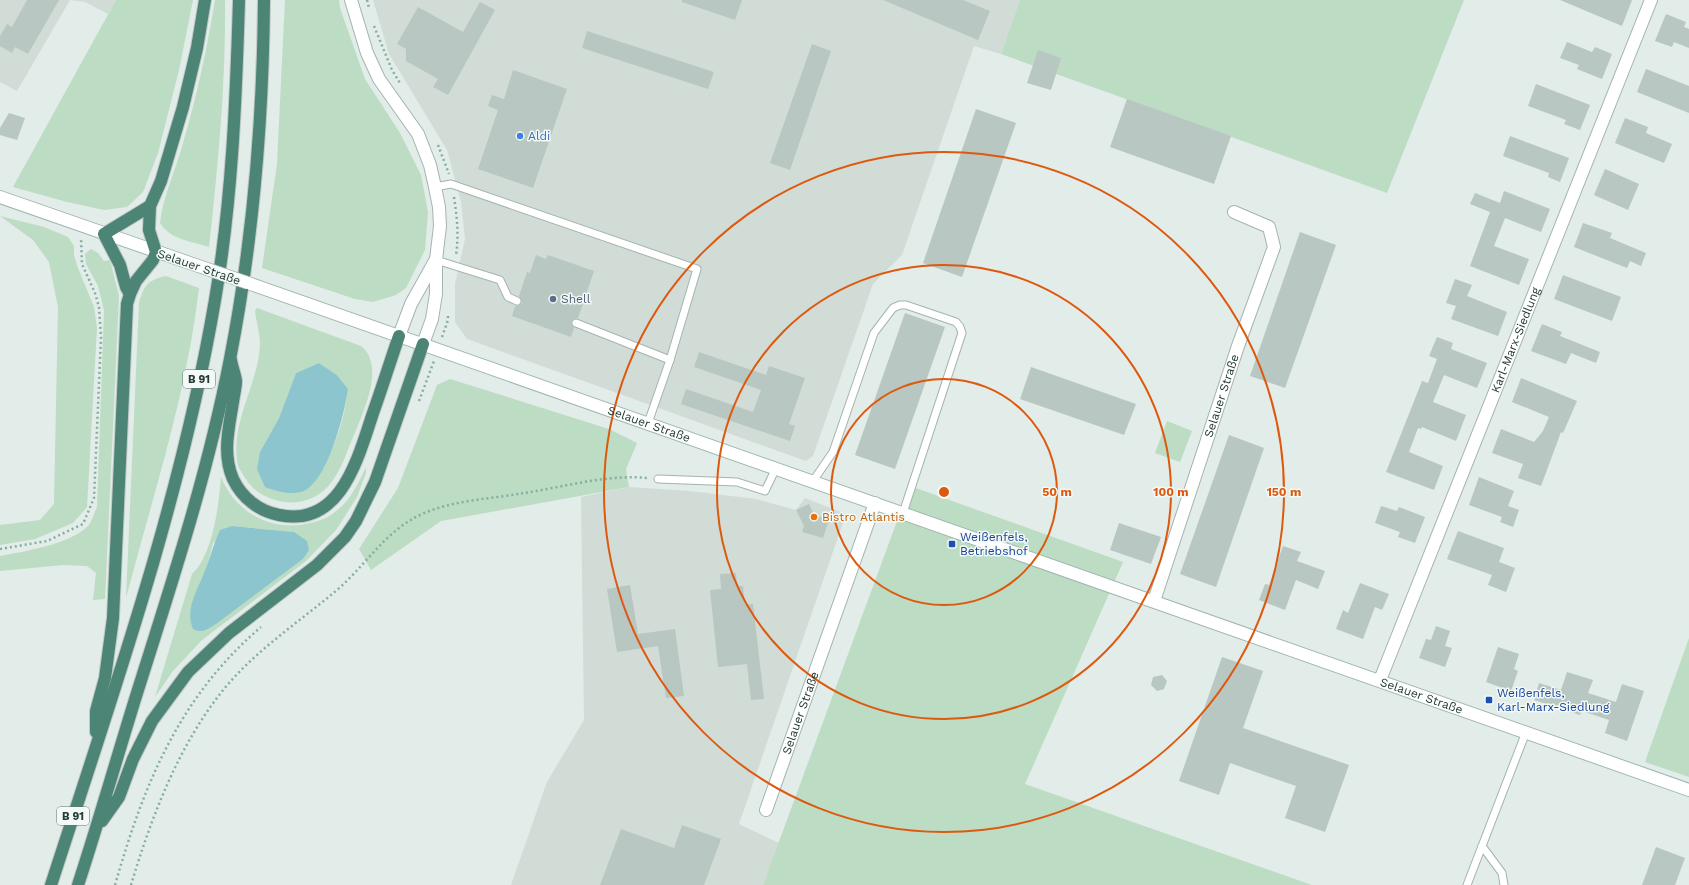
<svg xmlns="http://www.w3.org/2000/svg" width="1689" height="885" font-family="'Work Sans',sans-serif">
<rect width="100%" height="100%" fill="#e2ece8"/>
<!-- built -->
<g fill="#d1dcd7">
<polygon points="0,0 116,0 108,14 85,2 70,0 17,91 0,82"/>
<polygon points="373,0 1020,0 1001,54 974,46 902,255 873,284 813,456 806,461 467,339 455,322 455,284 465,239 461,202 447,150 389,54"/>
<polygon points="629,487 690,491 756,499 796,510 805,498 846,514 739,824 779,843 763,885 511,885 547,782 584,720 581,497"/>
</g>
<!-- green -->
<g fill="#bcdcc4" fill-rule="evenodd">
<polygon points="116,0 193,0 179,70 158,153 143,192 127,207 104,210 67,202 13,187"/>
<path d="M215 0H225C226 82 218 165 209 247 191 241 171 240 160 223 163 195 176 170 183 143 197 96 207 49 215 0Z"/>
<polygon points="285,0 339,0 340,8 365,79 400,133 421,175 428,212 425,250 406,288 396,295 373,302 355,299 262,268 277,164"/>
<polygon points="1020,0 1464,0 1387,193 1001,54"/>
<polygon points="0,216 44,227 68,237 74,246 74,256 78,268 94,307 97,328 87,507 73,523 35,539 0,545 0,525 40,520 54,504 58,307 49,262 33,240"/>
<path d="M91 249 98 253 104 261 110 260 119 296 105 599 93 600 96 573 87 566 63 565 0 571V556C26 551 68 545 88 526 92 522 94 513 97 507L104 310 98 286 86 264 85 254Z"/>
<path d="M166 276 199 288C187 393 153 495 126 598L139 303C144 285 148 280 166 276Z"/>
<path d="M257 308 361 346C389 368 357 425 347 452 340 470 331 489 314 497 297 505 281 504 265 496 257 493 250 485 245 478 243 474 239 469 238 465 229 424 259 383 260 344 260 333 256 321 255 311ZM319 363 337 375 348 389C344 423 333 456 312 483L260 452 279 418 296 373Z"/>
<polygon points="450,379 609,429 637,443 626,469 629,487 441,521 371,570 359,549 398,488 437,385"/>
<polygon points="1167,421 1192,431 1180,462 1155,453"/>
<path d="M366 467V473L357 497 336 530 306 561 202 640 173 671 155 697 192 574C213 555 219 504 221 477 235 512 272 533 310 523 319 521 328 518 335 512 351 500 358 484 366 467ZM232 526 294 532 303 559 206 630 207 567 213 543Z"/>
<polygon points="910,486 1123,562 1025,784 1312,885 763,885"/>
<polygon points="1689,638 1689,777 1645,762"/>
</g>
<!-- water -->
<g fill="#8dc5cf">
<path d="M319 363 337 375 348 389C345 412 327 485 301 492 289 495 276 491 265 487L257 469 260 452 279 418 296 373Z"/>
<path d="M232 526 294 532 307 541 309 550 303 559 216 624C208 629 202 634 193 629 184 608 199 588 206 568 211 555 214 543 220 530Z"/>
</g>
<!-- building -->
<g fill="#b8c7c1">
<polygon points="27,0 59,0 28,54 15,47 12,53 0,46 0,36 7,24 12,27"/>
<polygon points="682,0 742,0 735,20 682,2"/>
<polygon points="883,0 963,0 990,11 978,40"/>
<polygon points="1560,0 1632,0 1622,26"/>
<polygon points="480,2 495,10 448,95 433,87 438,79 406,61 406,49 397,44 418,7 463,32"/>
<polygon points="1666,14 1686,22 1684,27 1689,29 1689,48 1674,42 1672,47 1655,41"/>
<polygon points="587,31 714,72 708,89 582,48"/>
<polygon points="1567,42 1592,52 1595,47 1612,54 1602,79 1577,69 1579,65 1560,58"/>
<polygon points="812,44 831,51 790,170 770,163"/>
<polygon points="1038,50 1061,58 1051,90 1027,83"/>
<polygon points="1646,69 1689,86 1689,113 1637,92"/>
<polygon points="513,70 567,89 533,188 478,169 498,110 488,106 492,95 504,99"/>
<polygon points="1536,84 1590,105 1580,130 1564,124 1566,120 1528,106"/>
<polygon points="1127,99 1231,136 1214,184 1110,147"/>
<polygon points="976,109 1016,123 962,277 923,263"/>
<polygon points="9,113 25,118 17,140 0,135 0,128"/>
<polygon points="1625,118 1648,127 1646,133 1672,144 1664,163 1615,143"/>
<polygon points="1510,136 1569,158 1560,182 1548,177 1549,173 1503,156"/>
<polygon points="1605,169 1639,184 1628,210 1594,195"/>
<polygon points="1504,191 1550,209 1541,232 1505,218 1494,246 1529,259 1519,285 1470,266 1490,212 1470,204 1475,193 1500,203"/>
<polygon points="1583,223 1612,233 1610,238 1646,253 1641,266 1630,261 1627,268 1574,247"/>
<polygon points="1300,232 1336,245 1285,388 1250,376"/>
<polygon points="536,255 546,259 548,255 594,271 578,318 573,319 571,322 574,328 571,337 512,316 515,306 520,305 522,303 519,296 527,272 530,273"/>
<polygon points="1563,275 1621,297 1612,321 1554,299"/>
<polygon points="1455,279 1472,285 1467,296 1507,312 1498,336 1451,319 1456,306 1446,303"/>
<polygon points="905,313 945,327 895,469 855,455"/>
<polygon points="1542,324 1562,332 1560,336 1600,352 1596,363 1571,353 1566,364 1531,351"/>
<polygon points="1437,337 1453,343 1451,349 1487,363 1477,388 1444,375 1433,402 1466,415 1456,441 1422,427 1421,429 1418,428 1409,452 1443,466 1434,490 1386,472 1422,381 1428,383 1437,359 1429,356"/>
<polygon points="699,352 766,375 769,366 805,378 789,424 795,426 790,441 681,404 686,389 753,412 761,390 694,367"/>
<polygon points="1031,367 1136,404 1124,435 1020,399"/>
<polygon points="1521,378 1577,401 1563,433 1561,432 1541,486 1518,478 1523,464 1492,453 1501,429 1534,442 1543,431 1549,417 1512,402"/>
<polygon points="1229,435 1264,448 1216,587 1180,574"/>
<polygon points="1479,477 1514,491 1508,506 1519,510 1513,527 1500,522 1502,517 1469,505"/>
<polygon points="809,504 814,515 829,520 823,538 802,532 804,526 796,510"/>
<polygon points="1381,506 1397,511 1399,507 1425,517 1415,543 1398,537 1400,532 1375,523"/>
<polygon points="1119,523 1161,537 1151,564 1110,550"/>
<polygon points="1458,531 1504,548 1499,562 1515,568 1506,592 1488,585 1492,575 1447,559"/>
<polygon points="1283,546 1301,552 1297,561 1325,571 1318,589 1296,580 1285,610 1259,600 1265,584 1269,585"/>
<polygon points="736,573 737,586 743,586 745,605 753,604 764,699 751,700 747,664 718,667 710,590 721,589 720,574"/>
<polygon points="1360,583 1389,594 1382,610 1375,607 1363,639 1336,629 1343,610 1348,613"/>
<polygon points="630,585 638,634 675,629 684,696 666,698 658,646 617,652 607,589"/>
<polygon points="1436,626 1450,631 1445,646 1452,648 1445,667 1419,658 1426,639 1431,640"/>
<polygon points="1498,647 1519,654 1514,669 1518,671 1511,691 1486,682"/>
<polygon points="1222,657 1263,671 1243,728 1349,765 1325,832 1285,818 1296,786 1230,763 1219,795 1179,781"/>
<polygon points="1567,672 1593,680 1588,693 1616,702 1622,684 1644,691 1627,741 1605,733 1609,720 1582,711 1580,715 1534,700 1539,683 1561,690"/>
<polygon points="1162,675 1167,681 1164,689 1157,691 1151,685 1153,677"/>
<polygon points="682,825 721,839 704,885 600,885 621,829 674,848"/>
<polygon points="1656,847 1685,858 1675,885 1642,885"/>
</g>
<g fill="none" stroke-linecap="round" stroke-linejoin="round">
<defs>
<g id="service">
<polyline points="435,187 451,184 697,269 670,360"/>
<polyline points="436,260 500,280 508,297 517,301"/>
<polyline points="576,323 670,360 648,423"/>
<polyline points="658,479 737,482 765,491 776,468"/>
<polyline points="813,481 833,452 874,333 893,308 900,305 906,305 956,322 960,327 962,333 903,513"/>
<polyline points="1482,846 1502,873 1504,885"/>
<polyline points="1467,885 1526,732"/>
</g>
<g id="minor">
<polyline points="351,0 367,53 379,79 418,134 430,165 435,187 439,207 440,226 436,260 436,294 432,319 423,344"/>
<polyline points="399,336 411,304 435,261"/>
<path id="s1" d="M1154 601 1238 346 1274 247 1269 227 1234 212"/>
<path id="s2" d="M1380 680 1651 0"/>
<path id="s3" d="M766 810 875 503"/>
</g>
<g id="secondary">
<polyline points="0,197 184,261"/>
<path id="s4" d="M248 283 1689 790"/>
</g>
<g id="trunk">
<polyline points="130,294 126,287 120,265 104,234 150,206"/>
<path d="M231 360C232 367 235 374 236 381 236 387 234 395 233 402 229 427 222 454 233 479 242 498 259 511 279 515 341 528 358 458 373 413 382 388 390 362 399 336"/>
<polyline points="96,732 96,711 105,678 113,618 127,304 130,294 136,281 153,260 156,252 149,230 150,206 161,181 183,107 197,48 205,0"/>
<polyline points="102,821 119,797 133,759 152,721 188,672 229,633 317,565 345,537 356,521 375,482 423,344"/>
<path d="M51 885C113 693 181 500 215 300 232 201 236 101 239 0"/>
<path d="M78 885C99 821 117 757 137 693 172 582 208 473 230 359 253 241 263 120 264 0"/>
</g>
</defs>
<!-- service casing -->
<use href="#service" stroke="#a5b4af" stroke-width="9"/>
<!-- minor casing -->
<use href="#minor" stroke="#a5b4af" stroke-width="14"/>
<!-- secondary casing -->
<use href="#secondary" stroke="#a1b7af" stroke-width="14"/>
<!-- trunk casing -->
<use href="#trunk" stroke="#c1c8c6" stroke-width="14"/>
<!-- path -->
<g stroke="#84aea1" stroke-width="2.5" stroke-dasharray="2 3" stroke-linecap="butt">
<polyline points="367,0 369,8"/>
<polyline points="374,26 392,70 400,83"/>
<polyline points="438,145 449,174"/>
<path d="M454 197C457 217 459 235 456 255"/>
<polyline points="442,337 448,320 448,313"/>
<polyline points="419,401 434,361"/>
<polyline points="0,549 47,541 83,524 94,498 101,337 99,307 95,293 82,264 81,238"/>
<path d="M115 885C144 784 179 697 261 627"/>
<path d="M131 885C151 818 179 744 224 689 256 650 299 622 337 590 366 565 386 530 422 514 453 500 491 499 524 493 564 487 607 474 648 478"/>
</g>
<!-- service -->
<use href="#service" stroke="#fff" stroke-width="7"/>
<!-- minor -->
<use href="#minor" stroke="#fff" stroke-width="12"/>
<!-- secondary -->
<use href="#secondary" stroke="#fff" stroke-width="12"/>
<!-- trunk -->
<use href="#trunk" stroke="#4c8476" stroke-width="12"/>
<defs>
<polyline id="secondary-bridge" points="184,261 248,283"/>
</defs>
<!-- secondary-bridge casing -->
<use href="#secondary-bridge" stroke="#a1b7af" stroke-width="14" stroke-linecap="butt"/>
<!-- secondary-bridge -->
<use href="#secondary-bridge" stroke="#fff" stroke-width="12"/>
</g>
<!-- distance rings -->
<g fill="none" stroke="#de580e" stroke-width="2">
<circle cx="944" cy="492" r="113"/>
<circle cx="944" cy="492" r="227"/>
<circle cx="944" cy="492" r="340"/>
</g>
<!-- markers -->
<circle fill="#3f7fe0" stroke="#f3f9f6" stroke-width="1.5" cx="520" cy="136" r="4"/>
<circle fill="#5c6f8a" stroke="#f3f9f6" stroke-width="1.5" cx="553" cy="299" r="4"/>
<circle fill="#e8710a" stroke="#f3f9f6" stroke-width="1.5" cx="814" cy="517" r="4"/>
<g fill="#1a4fb4" stroke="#f3f9f6" stroke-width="1.5">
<rect x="948" y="540" width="8" height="8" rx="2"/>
<rect x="1485" y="696" width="8" height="8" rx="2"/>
</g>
<g text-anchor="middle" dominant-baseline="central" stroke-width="3" stroke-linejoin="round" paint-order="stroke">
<!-- shield labels -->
<g fill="#f3f9f6" stroke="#61756f" stroke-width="1">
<rect x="183" y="370" width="32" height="18" rx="3"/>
<rect x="57" y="807" width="32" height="18" rx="3"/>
</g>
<g font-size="11" font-weight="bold" fill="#233c35">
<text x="199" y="379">B 91</text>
<text x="73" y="816">B 91</text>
</g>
<!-- shop labels -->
<g font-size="12" fill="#366cbe" stroke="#f3f9f6" text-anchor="start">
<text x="528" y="136">Aldi</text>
</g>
<!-- street labels -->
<g font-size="12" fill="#233c35" stroke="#f3f9f6">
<text transform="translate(199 267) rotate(19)">Selauer Straße</text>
<text stroke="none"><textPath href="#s2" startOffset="366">Karl-Marx-Siedlung</textPath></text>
<text stroke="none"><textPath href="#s1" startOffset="216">Selauer Straße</textPath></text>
<text stroke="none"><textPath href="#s4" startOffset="425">Selauer Straße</textPath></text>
<text stroke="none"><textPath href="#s4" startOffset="1244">Selauer Straße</textPath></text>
<text stroke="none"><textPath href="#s3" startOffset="103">Selauer Straße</textPath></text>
</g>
<!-- service labels -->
<g font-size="12" fill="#4e5e75" stroke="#f3f9f6" text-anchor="start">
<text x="561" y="299">Shell</text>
</g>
<!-- food labels -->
<g font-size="12" fill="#c56008" stroke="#f3f9f6" text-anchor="start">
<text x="822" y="517">Bistro Atlantis</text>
</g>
<!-- transit labels -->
<g font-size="12" fill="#164399" stroke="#f3f9f6" text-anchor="start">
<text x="960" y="537">Weißenfels,<tspan x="960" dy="14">Betriebshof</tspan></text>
<text x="1497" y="693">Weißenfels,<tspan x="1497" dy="14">Karl-Marx-Siedlung</tspan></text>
</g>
</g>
<circle cx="944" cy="492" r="6" fill="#de580e" stroke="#f3f9f6" stroke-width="2"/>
<g font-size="12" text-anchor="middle" font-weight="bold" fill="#de580e" stroke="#f3f9f6" stroke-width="3" stroke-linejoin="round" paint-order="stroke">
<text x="1057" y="496">50 m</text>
<text x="1171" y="496">100 m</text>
<text x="1284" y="496">150 m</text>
</g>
</svg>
